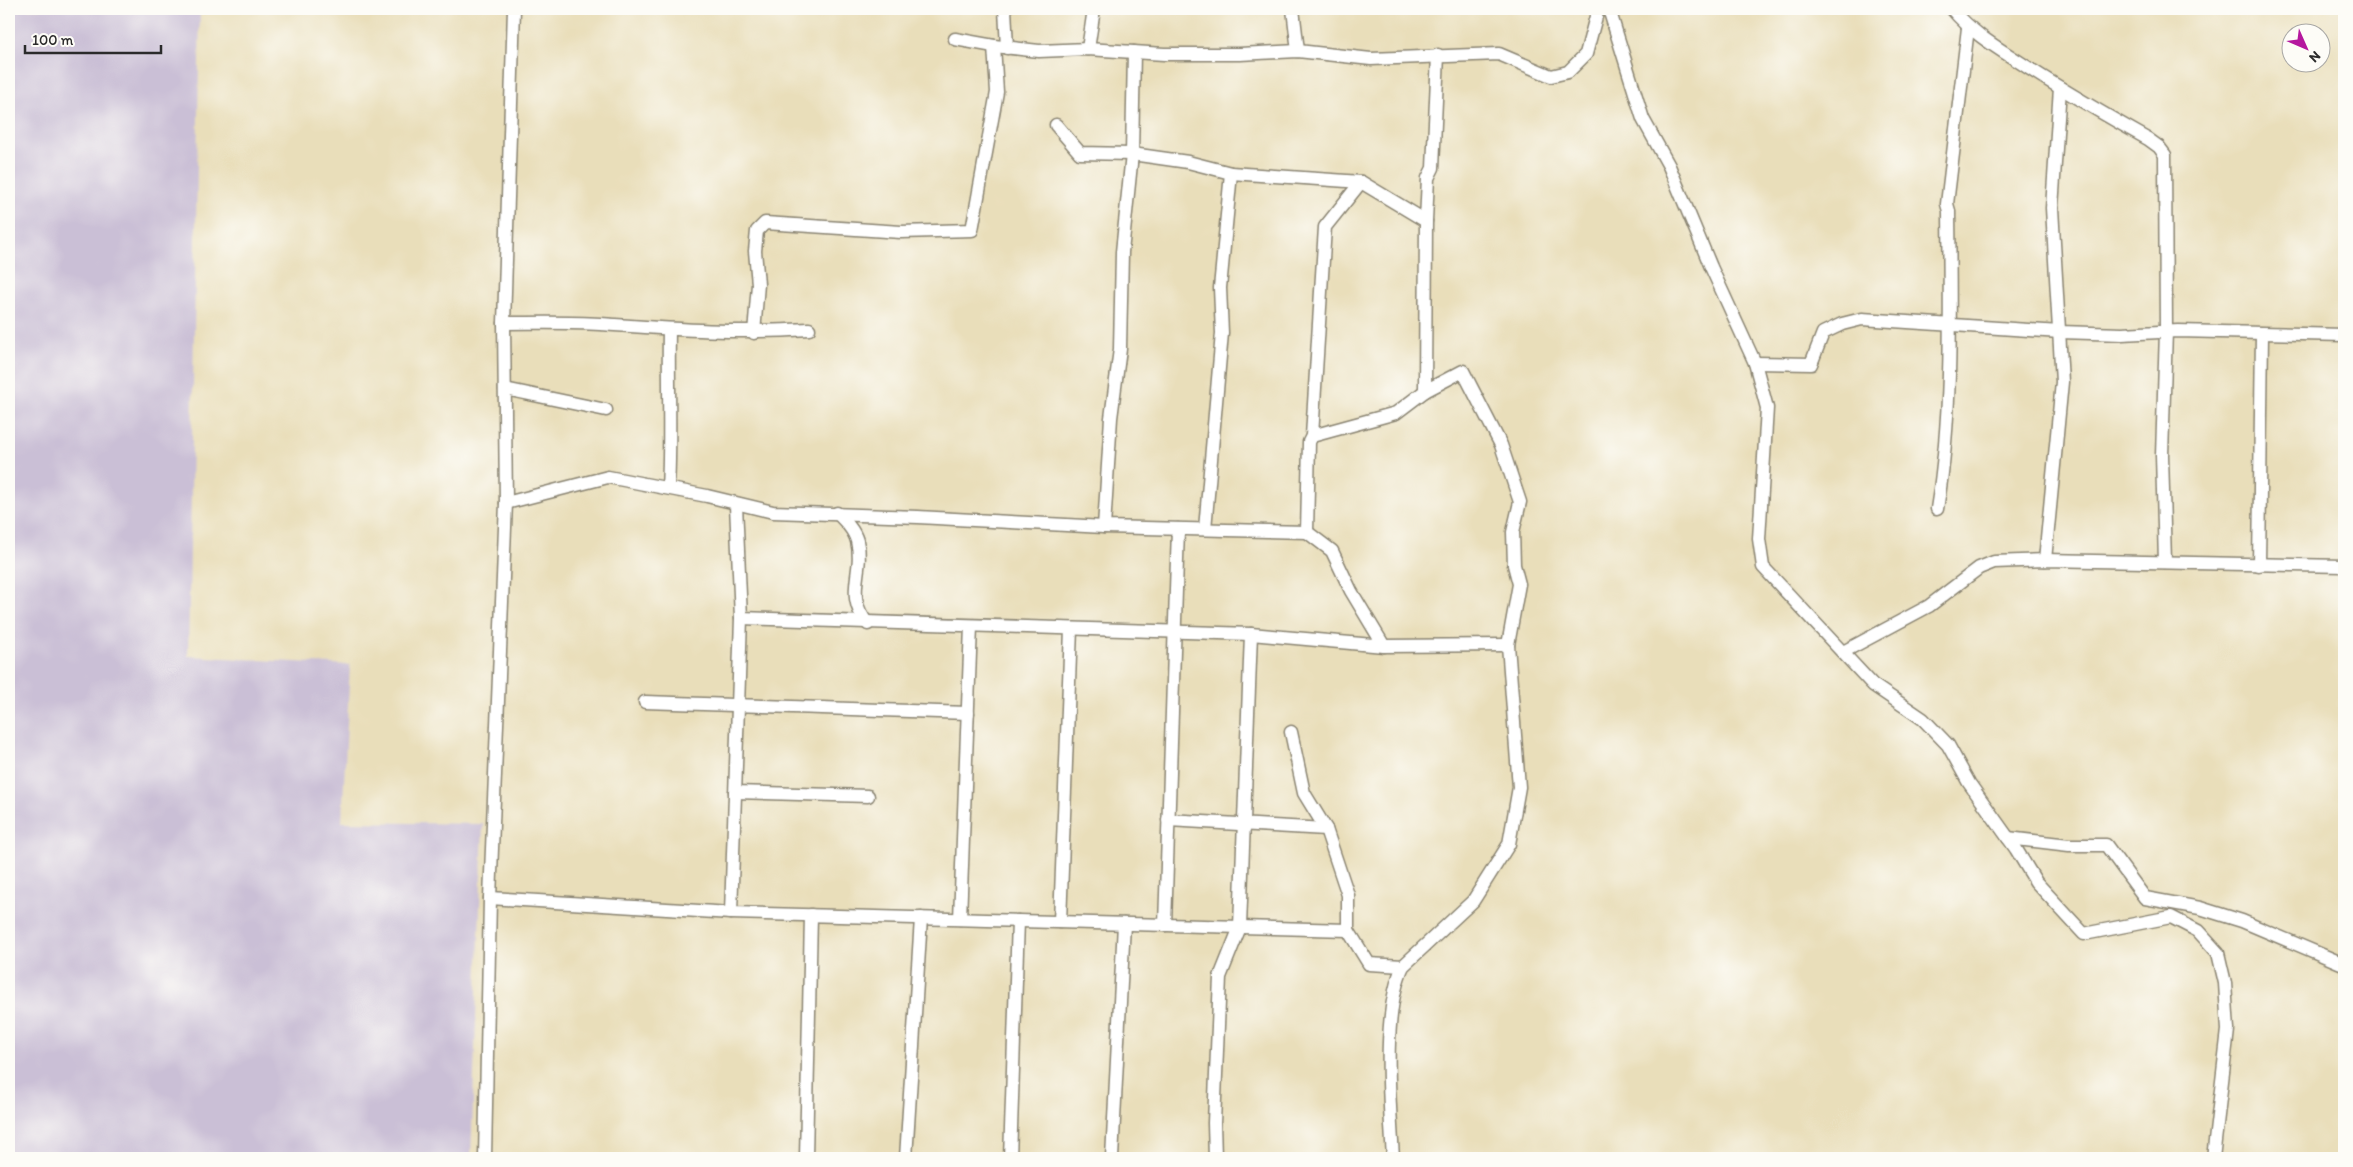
<svg xmlns="http://www.w3.org/2000/svg" width="2353" height="1167" font-family="Itim,sans-serif">
<rect width="100%" height="100%" fill="#fdfcf7"/>
<filter id="ink" filterUnits="userSpaceOnUse"><feTurbulence type="fractalNoise" baseFrequency=".02" numOctaves="2"/><feDisplacementMap in="SourceGraphic" scale="10" xChannelSelector="R" yChannelSelector="G"/><feConvolveMatrix kernelMatrix="1 2 1 2 8 2 1 2 1" color-interpolation-filters="sRGB"/></filter>
<filter id="wash" filterUnits="userSpaceOnUse"><feTurbulence type="fractalNoise" baseFrequency=".0096" numOctaves="4" result="noise"/><feDisplacementMap in="SourceGraphic" scale="20" xChannelSelector="R" yChannelSelector="G"/><feGaussianBlur stdDeviation="1.12" result="paint"/><feColorMatrix in="noise" values="0 0 0 0 0 0 0 0 0 0 0 0 0 0 0 0 0 1.4 0 .05"/><feComposite in="paint" operator="in"/></filter>
<g filter="url(#wash)">
<rect width="100%" height="100%" fill="#e9deba"/>
<!-- industrial -->
<polygon fill="#cabfd6" points="9,9 200,9 188,656 350,665 342,822 483,824 471,1158 9,1158"/>
</g>
<g filter="url(#ink)">
<g fill="none" stroke-linecap="round" stroke-linejoin="round">
<defs>
<g id="minor">
<polyline points="1005,9 1007,48"/>
<polyline points="1293,9 1298,51"/>
<polyline points="1609,9 1643,119 1669,166 1711,267 1755,363 1767,408 1759,539 1763,567 1873,685 1923,719 1948,745 1969,783 2016,849 2036,882 2084,934 2171,917 2198,931 2218,953 2225,983 2228,1030 2213,1158"/>
<path d="M1952 9C1974 35 1998 48 2027 67 2066 92 2107 116 2148 139L2159 147 2165 155 2166 331 2162 455 2165 562"/>
<polyline points="955,39 994,46 1039,51 1088,49 1164,54 1240,54 1298,51 1371,59 1499,54 1551,76 1568,72 1586,54 1598,9"/>
<polyline points="1088,49 1094,9"/>
<polyline points="1056,125 1080,153 1132,154 1188,162 1231,173 1361,182 1426,221"/>
<path d="M504 323C536 323 568 322 600 324 672 329 736 334 809 329"/>
<polyline points="754,333 758,284 755,251 757,231 765,223 901,232 972,230 997,92 994,46"/>
<polyline points="1755,363 1811,364 1823,333 1842,324 1862,319 2060,332 2122,334 2178,331 2344,335"/>
<polyline points="505,389 606,410"/>
<polyline points="1312,436 1396,413 1425,391"/>
<path d="M668 488C671 435 668 383 669 330"/>
<polyline points="506,503 608,477 707,496 773,512 918,517 1104,527 1307,532 1332,551 1351,591 1384,646"/>
<path d="M1937 509C1953 410 1950 311 1949 211L1947 204 1968 28"/>
<path d="M837 513C845 521 854 530 857 541 865 572 843 595 868 624"/>
<polyline points="1104,527 1111,418 1120,349 1122,252 1132,154 1134,52"/>
<polyline points="1205,529 1222,333 1220,288 1231,173"/>
<polyline points="1307,532 1309,442 1312,436 1325,227 1361,182"/>
<polyline points="2045,560 2062,382 2052,208 2060,88"/>
<polyline points="2259,565 2262,335"/>
<polyline points="741,618 1251,634 1384,646 1508,645"/>
<polyline points="1843,652 1929,606 1979,568 1994,562 2045,560 2344,566"/>
<polyline points="645,702 968,713"/>
<polyline points="1291,732 1304,793 1326,829 1348,895 1348,930 1369,964 1403,966"/>
<polyline points="735,792 868,796"/>
<polyline points="1168,820 1326,829"/>
<polyline points="2008,838 2069,845 2106,845 2145,898 2200,908 2242,921 2341,963 2344,962"/>
<polyline points="490,898 731,913 1348,930"/>
<polyline points="731,913 741,618 736,505"/>
<polyline points="960,919 971,626"/>
<polyline points="1060,922 1071,629"/>
<polyline points="1165,925 1178,529"/>
<polyline points="485,1158 490,898 506,503 504,323 514,9"/>
<polyline points="806,1158 811,915"/>
<polyline points="906,1158 921,918"/>
<polyline points="1010,1158 1018,921"/>
<polyline points="1112,1158 1124,924"/>
<polyline points="1215,1158 1214,1123 1220,977 1240,927 1251,634"/>
<path d="M1393 1158C1390 1105 1381 1014 1403 966L1473 901 1509 844 1519 787 1508 645 1519 584 1514 565 1513 532 1520 502 1501 445 1463 371 1425 391 1426 221 1428 178 1433 168 1438 55"/>
</g>
</defs>
<!-- minor casing -->
<use href="#minor" stroke="#8a8472" stroke-width="15"/>
<!-- minor -->
<use href="#minor" stroke="#fff" stroke-width="12"/>
</g>
</g>
<!-- margin -->
<rect width="2353" height="1167" fill="none" stroke="#fdfcf7" stroke-width="30"/>
<!-- north arrow -->
<g transform="translate(2306 48) rotate(135)"><circle r="24" fill="#fdfcf7" stroke="#a9a8a5"/>
<path d="M0-4L9 19L0 12L-9 19Z" fill="#b5179e"/>
<text y="-8" font-size="14" font-weight="bold" text-anchor="middle" fill="#2b2b2b">N</text>
</g>
<!-- scale -->
<path d="M25 45v8h136v-8" fill="none" stroke="#2b2b2b" stroke-width="2.5"/>
<text x="32" y="45" font-size="15" fill="#2b2b2b" stroke="#fdfcf7" stroke-width="4" paint-order="stroke">100 m</text>
</svg>
